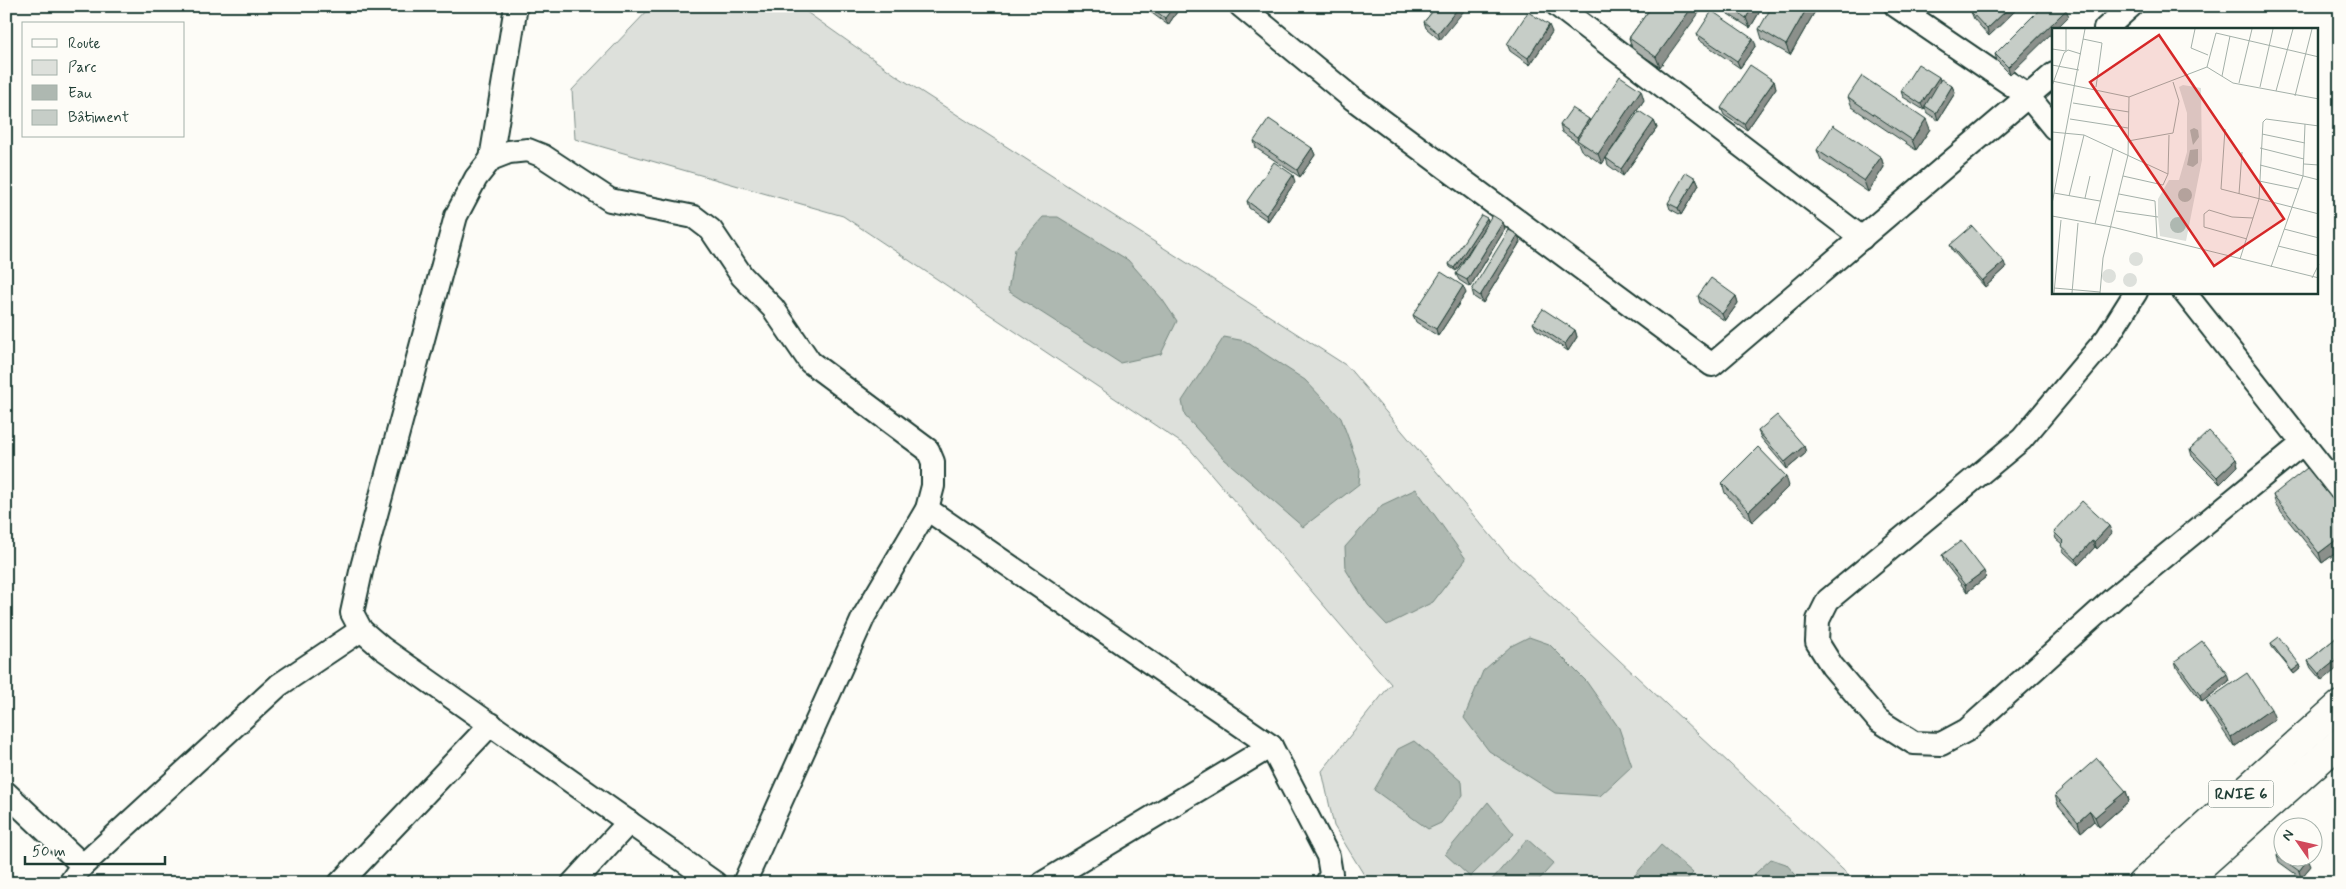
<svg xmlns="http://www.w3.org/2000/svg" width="2346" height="889" font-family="Mynerve,sans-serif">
<rect width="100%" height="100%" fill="#fdfcf7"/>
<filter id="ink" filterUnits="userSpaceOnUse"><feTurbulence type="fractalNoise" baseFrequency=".02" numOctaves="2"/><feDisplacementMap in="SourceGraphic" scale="10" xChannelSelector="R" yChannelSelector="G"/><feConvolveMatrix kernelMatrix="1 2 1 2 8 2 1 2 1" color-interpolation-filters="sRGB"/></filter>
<g filter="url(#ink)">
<!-- green -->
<polygon fill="#dde0db" stroke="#7e8e88" points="652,6 798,6 897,76 1347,366 1508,556 1857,883 1369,883 1334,826 1322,771 1391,684 1189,448 843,216 575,139 572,90"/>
<!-- water -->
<g fill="#aeb8b1" stroke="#75877f">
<polygon points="1043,217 1058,217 1128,260 1162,299 1177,321 1161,354 1120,363 1008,291 1015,249"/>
<polygon points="1224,337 1245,341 1305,380 1341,418 1360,470 1359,484 1303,527 1224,459 1185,416 1182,401"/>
<polygon points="1416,489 1466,559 1433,602 1387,625 1368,605 1346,570 1345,547 1382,505"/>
<polygon points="1529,637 1549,644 1586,681 1619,728 1632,766 1600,796 1555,793 1489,751 1464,718 1483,671 1511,646"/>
<polygon points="1414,741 1462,782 1463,795 1441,823 1428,829 1374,790 1398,749"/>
<polygon points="1488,802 1514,834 1470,877 1445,854"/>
<polygon points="1527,839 1554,863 1536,883 1489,883"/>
<polygon points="1661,845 1693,873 1684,883 1628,883"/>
<polygon points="1771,859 1786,864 1803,883 1745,883"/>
</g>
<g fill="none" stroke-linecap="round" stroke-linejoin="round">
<defs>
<g id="minor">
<polyline points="1241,6 1353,99 1712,365 2054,74"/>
<polyline points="1558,6 1862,238"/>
<polyline points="1896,6 2028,96 2054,128"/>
<polyline points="2105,29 2131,6"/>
<polyline points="491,159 516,6"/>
<polyline points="2136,292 2107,338 2022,439 1828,600 1818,620 1817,642 1832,666 1878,720 1914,743 1941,744 1967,730 2114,598 2303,443"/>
<polyline points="2184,292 2340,490"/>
<polyline points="927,509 1271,746 1328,856 1331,874 1327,883"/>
<polyline points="6,793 78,861 81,867"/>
<polyline points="70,883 81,867 279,685 361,630"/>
<polyline points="340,883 491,724"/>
<polyline points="573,883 629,822"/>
<polyline points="715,883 382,648 361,630 352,613 362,567 456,216 476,178 491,159 509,152 528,150 543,156 610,200 694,217 711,230 742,276 773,308 810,362 928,450 933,462 933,486 927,509 864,616 744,883"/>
<polyline points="1043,883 1271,746"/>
</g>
<g id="primary">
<polyline points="2142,883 2340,705"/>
<polyline points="2182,883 2340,742"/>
</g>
</defs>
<!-- minor casing -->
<use href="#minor" stroke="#1f3d34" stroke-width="26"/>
<!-- primary casing -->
<use href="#primary" stroke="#1f3d34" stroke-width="31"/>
<!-- minor -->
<use href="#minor" stroke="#fdfcf7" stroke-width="22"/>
<!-- primary -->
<use href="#primary" stroke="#fdfcf7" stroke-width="28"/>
</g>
<!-- wall -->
<g fill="#aab0ab" stroke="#1f3d34">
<polygon points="1144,6 1181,6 1168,25 1145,8"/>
<polygon points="1437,6 1440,40 1426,28 1424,22"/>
<polygon points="1652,6 1660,67 1632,48 1629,38"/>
<polygon points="1725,6 1763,6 1750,28 1728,14"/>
<polygon points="1818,6 1790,55 1762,39 1759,29"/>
<polygon points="2020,6 1989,36 1974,19 1971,12"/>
<polygon points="2069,16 2056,29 2054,29 2010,74 1997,61 1995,54"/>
<polygon points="1552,32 1530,65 1510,51 1507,44"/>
<polygon points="1697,34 1756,45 1740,68 1699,40"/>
<polygon points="1774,81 1776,88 1747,130 1724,115 1721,108"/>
<polygon points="1940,81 1952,86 1955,93 1938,120 1927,113 1925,108 1924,110 1903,97 1901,91"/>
<polygon points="1848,97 1930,129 1916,150 1852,107"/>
<polygon points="1644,100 1602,164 1581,150 1578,143 1562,132 1560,125 1590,121"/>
<polygon points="1654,121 1657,128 1623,176 1608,165 1606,158"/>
<polygon points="1254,141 1312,148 1315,155 1300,177 1256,148"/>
<polygon points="1817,150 1881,157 1884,167 1868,192 1821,160"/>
<polygon points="1696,178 1699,185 1681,215 1670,209 1668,203"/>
<polygon points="1295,182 1268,221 1249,208 1247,201"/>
<polygon points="1487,218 1488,222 1456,271 1450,267 1449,264"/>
<polygon points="1503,222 1505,229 1470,287 1459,280 1456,274"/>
<polygon points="1520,242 1483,303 1474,297 1472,290"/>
<polygon points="1950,245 2006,268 1985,287 1953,251"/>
<polygon points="1466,293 1438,336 1416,322 1413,315"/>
<polygon points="1698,296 1736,296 1738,303 1725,321 1700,303"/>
<polygon points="1533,323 1575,330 1577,337 1568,351 1536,329"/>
<polygon points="1758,431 1804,446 1806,453 1787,469 1761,438"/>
<polygon points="2190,449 2236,459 2238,466 2220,484 2192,456"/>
<polygon points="1722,483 1789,486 1752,522 1725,493"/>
<polygon points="2273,495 2340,509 2340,550 2322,563 2276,505"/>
<polygon points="2054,532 2112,533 2097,549 2095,547 2078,565 2064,552 2061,545 2062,544 2056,539"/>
<polygon points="1942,555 1986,577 1967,592 1944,562"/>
<polygon points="2337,637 2322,681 2311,668 2308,661"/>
<polygon points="2271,643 2300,665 2301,668 2294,674 2272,647"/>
<polygon points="2175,661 2229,681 2202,702 2177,668"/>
<polygon points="2206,701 2275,719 2234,747 2210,711"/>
<polygon points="2126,791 2129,801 2099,827 2094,821 2081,832 2058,805 2055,795"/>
<polygon points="2277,855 2311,866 2301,878 2279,862"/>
</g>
<!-- shaded-wall -->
<g fill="#8b908b" stroke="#1f3d34">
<polygon points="1174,6 1181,6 1168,25 1165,18"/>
<polygon points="1460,6 1468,6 1440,40 1438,33"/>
<polygon points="1693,6 1704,6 1660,67 1656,57"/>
<polygon points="1753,6 1763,6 1750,28 1746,18"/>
<polygon points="1808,6 1818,6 1790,55 1786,45"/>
<polygon points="2011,6 2020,6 1989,36 1987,29"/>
<polygon points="2066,10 2069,16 2056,29 2054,29 2054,31 2010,74 2008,67"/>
<polygon points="1549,25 1552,32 1530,65 1528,58"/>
<polygon points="1753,39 1756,45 1740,68 1737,61"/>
<polygon points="1939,77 1941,84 1925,106 1925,108 1924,110 1921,104"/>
<polygon points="1774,81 1776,88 1747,130 1744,124"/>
<polygon points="1952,86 1955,93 1938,120 1936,113"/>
<polygon points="1641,90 1644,100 1602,164 1598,154"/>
<polygon points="1589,119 1591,126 1578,140 1577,137"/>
<polygon points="1926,119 1930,129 1916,150 1912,140"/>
<polygon points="1654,121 1657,128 1623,176 1621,169"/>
<polygon points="1312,148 1315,155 1300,177 1297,170"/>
<polygon points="1881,157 1884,167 1868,192 1864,181"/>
<polygon points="1293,175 1295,182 1268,221 1266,215"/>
<polygon points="1696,178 1699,185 1681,215 1678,208"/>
<polygon points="1487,218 1488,222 1456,271 1454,268"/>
<polygon points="1503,222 1505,229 1470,287 1467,280"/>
<polygon points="1518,235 1520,242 1483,303 1480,296"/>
<polygon points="2004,262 2006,268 1985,287 1982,281"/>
<polygon points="1463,286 1466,293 1438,336 1436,329"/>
<polygon points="1736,296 1738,303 1725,321 1722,314"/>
<polygon points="1575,330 1577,337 1568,351 1565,344"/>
<polygon points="1804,446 1806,453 1787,469 1785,462"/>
<polygon points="2236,459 2238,466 2220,484 2217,477"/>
<polygon points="1786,476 1789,486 1752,522 1749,511"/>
<polygon points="2109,526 2112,533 2097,549 2094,542"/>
<polygon points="2340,537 2340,550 2322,563 2319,553"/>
<polygon points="2092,541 2095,547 2078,565 2076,559"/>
<polygon points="1984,571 1986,577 1967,592 1965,585"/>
<polygon points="2340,657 2340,666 2322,681 2319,674"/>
<polygon points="2300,665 2301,668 2294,674 2292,671"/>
<polygon points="2227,674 2229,681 2202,702 2200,695"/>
<polygon points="2271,709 2275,719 2234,747 2231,737"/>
<polygon points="2126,791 2129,801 2099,827 2095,817"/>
<polygon points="2090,811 2094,821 2081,832 2078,822"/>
<polygon points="2308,859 2311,866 2301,878 2299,871"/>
</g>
<!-- building -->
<g fill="#c6cdc7" stroke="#1f3d34">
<polygon points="1149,6 1174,6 1165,18"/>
<polygon points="1437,6 1460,6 1438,33 1424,22"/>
<polygon points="1652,6 1693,6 1656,57 1629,38"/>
<polygon points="1728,6 1753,6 1746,18"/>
<polygon points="1772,6 1808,6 1786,45 1759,29"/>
<polygon points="1978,6 2011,6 1987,29 1971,12"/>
<polygon points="2043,6 2063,6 2066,10 2008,67 1995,54"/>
<polygon points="1712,11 1753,39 1737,61 1697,34"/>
<polygon points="1528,12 1549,25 1528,58 1507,44"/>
<polygon points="1918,64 1939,77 1921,104 1901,91"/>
<polygon points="1750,65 1774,81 1744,124 1721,108"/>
<polygon points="1620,76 1641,90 1598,154 1577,140"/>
<polygon points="1862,76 1926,119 1912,140 1848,97"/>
<polygon points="1941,79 1952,86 1936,113 1925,106"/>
<polygon points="1572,108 1589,119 1577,137 1560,125"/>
<polygon points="1639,111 1654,121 1621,169 1606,158"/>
<polygon points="1269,119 1312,148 1297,170 1254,141"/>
<polygon points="1833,125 1881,157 1864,181 1817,150"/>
<polygon points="1274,162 1293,175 1266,215 1247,201"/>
<polygon points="1686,172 1696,178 1678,208 1668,203"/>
<polygon points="1481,215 1487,218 1454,268 1449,264"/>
<polygon points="1492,215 1503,222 1467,280 1456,274"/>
<polygon points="1972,226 2004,262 1982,281 1950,245"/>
<polygon points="1509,230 1518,235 1480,296 1472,290"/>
<polygon points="1441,272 1463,286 1436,329 1413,315"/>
<polygon points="1711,278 1736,296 1722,314 1698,296"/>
<polygon points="1543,309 1575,330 1565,344 1533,323"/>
<polygon points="1777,415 1804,446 1785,462 1758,431"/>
<polygon points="2209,431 2236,459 2217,477 2190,449"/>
<polygon points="1758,447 1786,476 1749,511 1722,483"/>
<polygon points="2307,468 2340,509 2340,537 2319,553 2273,495"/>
<polygon points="2082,501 2109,526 2094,542 2092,541 2076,559 2061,545 2064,542 2054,532"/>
<polygon points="1961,541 1984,571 1965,585 1942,555"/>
<polygon points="2279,637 2300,665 2292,671 2271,643"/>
<polygon points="2337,637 2340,641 2340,657 2319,674 2308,661"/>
<polygon points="2202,641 2227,674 2200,695 2175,661"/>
<polygon points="2247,673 2271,709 2231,737 2206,701"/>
<polygon points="2097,758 2126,791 2095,817 2090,811 2078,822 2055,795"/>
<polygon points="2284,846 2284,856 2305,856 2308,859 2299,871 2277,855"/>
</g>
</g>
<g text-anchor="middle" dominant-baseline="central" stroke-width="4" stroke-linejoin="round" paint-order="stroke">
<!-- shield labels -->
<rect fill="#fdfcf7" stroke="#62766e" stroke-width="1" x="2208.5" y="780.5" width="65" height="27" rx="4"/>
<g font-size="16" font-weight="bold" fill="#1f3d34">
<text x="2241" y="794">RNIE 6</text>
</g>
</g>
<!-- overview -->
<g transform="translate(2052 28)">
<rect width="266" height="266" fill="#fdfcf7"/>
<path d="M131 57 149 60 150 132 134 213 108 208 106 189V171L117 152H127L135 124V85L127 59ZM77 231a7 7 0 1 1 14 0a7 7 0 1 1-14 0ZM50 248a7 7 0 1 1 14 0a7 7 0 1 1-14 0ZM71 252a7 7 0 1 1 14 0a7 7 0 1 1-14 0Z" fill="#dde0db"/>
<path d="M142 100 146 102 147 109 141 117 138 102ZM146 121V135L141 139 135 137 138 122ZM126 167a7 7 0 1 1 14 0a7 7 0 1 1-14 0ZM118 197a8 8 0 1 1 16 0a8 8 0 1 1-16 0Z" fill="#aeb8b1"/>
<path fill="none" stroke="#a4b0a9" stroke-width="1" d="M143 1 139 20 156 27M31 11 50 15 44 59M0 21 14 23V1M0 37 27 42M155 39 164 5 267 29M155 39 181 55 267 71M170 48 178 8M0 53 77 69M187 55 200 1M0 58 12 25 16 22 29 26M208 59 221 1M224 63 241 1M243 68 260 1M21 75 77 84M18 91 76 100M173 101 169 161 267 186M0 104 32 107 116 146M210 106 253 115M76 113 121 105 127 73 121 54M208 120 252 131M252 136 267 137M208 137 267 152M71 148 111 157 116 146 117 107M207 153 246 161M2 165 48 173M67 166 103 173 105 210M187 166 190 124M17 168 32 107M33 170 38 148M0 176 33 1M64 183 106 189M0 188 60 199 267 250M43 196 61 121M232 201 267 210M195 211 152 199V186L157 182 180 189 201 190M226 218 267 228M188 231 207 171 211 94 214 91 267 98M219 239 251 148 253 96M260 250 267 236M2 260 48 264M2 265 9 192M20 265 26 195M48 265 51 230 76 127 77 69 155 39"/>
<path fill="#d62828" fill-opacity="0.15" stroke="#d62828" stroke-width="2.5" d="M107 7 232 191 162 238 38 54Z"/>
<rect width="266" height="266" fill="none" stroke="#1f3d34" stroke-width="2.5"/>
</g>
<!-- margin -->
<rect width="2346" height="889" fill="none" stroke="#fdfcf7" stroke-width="25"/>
<rect x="12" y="12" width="2321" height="864" fill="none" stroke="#1f3d34" stroke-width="2" filter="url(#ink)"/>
<!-- legend -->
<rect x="22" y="22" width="162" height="115" fill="#fdfcf7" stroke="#a4b0a9"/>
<rect x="32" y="39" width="25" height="8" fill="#fdfcf7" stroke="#a4b0a9"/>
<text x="68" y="48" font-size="15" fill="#1f3d34">Route</text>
<rect x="32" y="60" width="25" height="15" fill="#dde0db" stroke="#a4b0a9"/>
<text x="68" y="72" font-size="15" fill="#1f3d34">Parc</text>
<rect x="32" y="85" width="25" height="15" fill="#aeb8b1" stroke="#a4b0a9"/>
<text x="68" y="98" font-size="15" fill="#1f3d34">Eau</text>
<rect x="32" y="110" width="25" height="15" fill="#c6cdc7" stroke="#a4b0a9"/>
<text x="68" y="122" font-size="15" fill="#1f3d34">Bâtiment</text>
<!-- north arrow -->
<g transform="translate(2298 842) rotate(304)"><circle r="24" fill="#fdfcf7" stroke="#a4b0a9"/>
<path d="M0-4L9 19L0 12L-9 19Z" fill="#d1495b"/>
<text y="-8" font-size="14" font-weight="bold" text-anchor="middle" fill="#1f3d34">N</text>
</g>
<!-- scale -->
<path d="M25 856v8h140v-8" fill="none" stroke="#1f3d34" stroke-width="2.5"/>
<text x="32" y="856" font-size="15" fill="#1f3d34" stroke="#fdfcf7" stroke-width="4" paint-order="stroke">50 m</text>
</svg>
